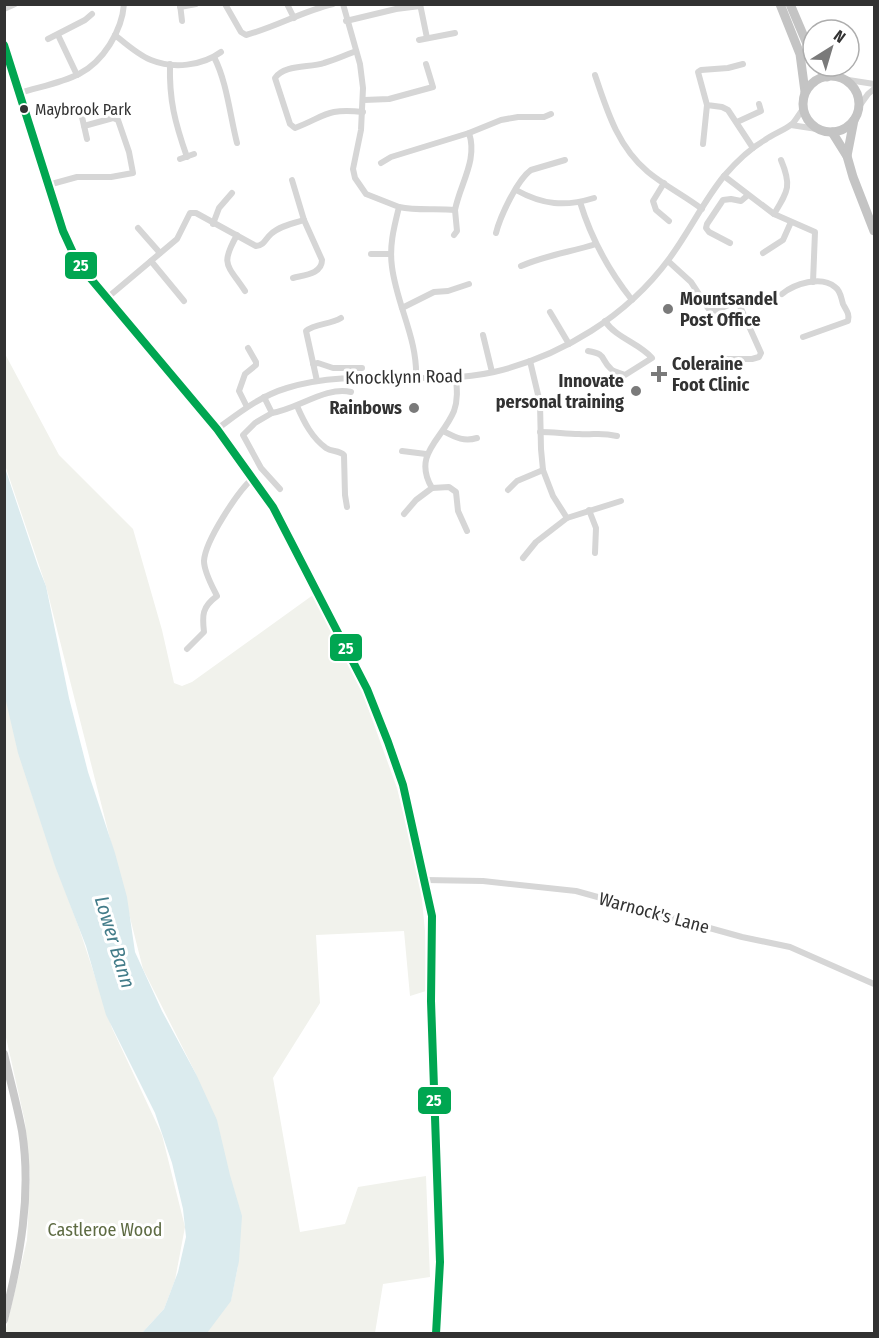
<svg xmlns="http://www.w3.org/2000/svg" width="879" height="1338" font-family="'Fira Sans Condensed',sans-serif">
<rect width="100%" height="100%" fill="#fff"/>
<!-- green -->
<g fill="#f1f2ec">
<polygon points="4,352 59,455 133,529 162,630 174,683 182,686 192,682 313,595 363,694 397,788 420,880 425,931 426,991 410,996 404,931 316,935 320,1003 273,1078 300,1232 345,1224 358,1187 426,1176 430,1277 383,1284 375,1333 205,1333 231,1300 238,1266 196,1074 143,969 46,586 5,465"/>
<polygon points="4,688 30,788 54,861 78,925 112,1028 162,1135 185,1227 175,1280 164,1309 142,1333 5,1333 27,1240 30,1176 25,1122 5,1033"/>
</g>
<!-- water -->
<polygon fill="#dbebee" points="4,465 38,566 46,586 69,698 88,772 115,853 127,897 135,952 162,1011 196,1074 217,1120 230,1175 242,1216 239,1261 231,1301 207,1333 142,1333 164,1309 178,1272 186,1237 183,1209 172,1163 155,1113 106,1015 86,946 55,866 18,753 5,697"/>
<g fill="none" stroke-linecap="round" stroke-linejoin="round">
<!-- minor -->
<g stroke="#d6d6d6" stroke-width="6">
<polyline points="180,4 182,21"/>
<path d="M225 4 241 32 246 35C276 27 303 11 333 4"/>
<polyline points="287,4 294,18"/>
<path d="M343 4 360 64 363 88 361 130 353 169 355 178 366 194 399 207C394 227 389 246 392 267 397 306 418 339 416 379"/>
<polyline points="420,4 427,38"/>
<polyline points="180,7 196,4"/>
<polyline points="4,9 15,4"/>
<polyline points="346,21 396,9 420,6"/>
<polyline points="58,35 77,75"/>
<path d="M115 35C126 44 138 55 151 60 173 69 202 66 221 52"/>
<polyline points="48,39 85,20 92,14"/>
<polyline points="419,40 455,33"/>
<polyline points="4,45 63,231 74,255 86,273 217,429 273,507 367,689 388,742 403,785 432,916 431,1001 440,1262 436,1334"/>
<path d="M356 51C346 55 335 60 324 63 310 68 284 64 275 78L290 124 295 128C326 116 326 108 363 112"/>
<path d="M214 57C227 82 230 116 237 143"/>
<path d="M170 64C169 100 175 123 187 157"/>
<polyline points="743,64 728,68 701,70 698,72 707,105 722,107 728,110 753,148"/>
<path d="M595 75C607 111 618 147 648 172 665 186 685 196 702 209"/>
<polyline points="842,79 874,84"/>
<path d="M20 93C39 87 61 83 79 74 103 62 122 31 124 4"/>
<polyline points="364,100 389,99 433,87 426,64"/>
<polyline points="858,108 868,94 874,89"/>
<polyline points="82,117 87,139"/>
<polyline points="737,122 761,111 759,104"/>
<polyline points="791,125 817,129"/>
<polyline points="703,144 707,105"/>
<polyline points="180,159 194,154"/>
<polyline points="381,163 391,157 469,133 501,120 518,117 544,117 551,114"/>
<polyline points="724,176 774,214 815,232 813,282"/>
<path d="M292 180 304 220 322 260C322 274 304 275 293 278"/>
<polyline points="664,183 653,201 656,210 669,221"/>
<polyline points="48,185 77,177 111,177 133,173 129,152 118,120 113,118 84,126"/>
<path d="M516 190C543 205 565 207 594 198"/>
<path d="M580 202C591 238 609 271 632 300"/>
<path d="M399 207C418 211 436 208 455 210 460 184 478 160 469 133"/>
<path d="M774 214C788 191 792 186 781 160"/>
<polyline points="213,224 219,208 232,193"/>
<polyline points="138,228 160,253"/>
<path d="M496 233C500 217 517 180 531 170L565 160"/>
<path d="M237 235C220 265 227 264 245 291"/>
<polyline points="454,235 457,231 455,210"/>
<polyline points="730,243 709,232 706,228 707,224 723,200 731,199 741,201 748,195"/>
<polyline points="763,253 783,240 791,222"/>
<polyline points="371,254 391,254"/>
<polyline points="151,261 184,301"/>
<polyline points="668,261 691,282 710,311 714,311 734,303 739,304 761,353 759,357 752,359 728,359 707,365"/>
<path d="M521 266C546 255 571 252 596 244"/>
<path d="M782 294C794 284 821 275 835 287 841 291 841 298 843 304 846 310 850 314 848 321L803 337"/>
<path d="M107 298 177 239 190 213H196L256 246C265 245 265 239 271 234 279 226 294 223 304 220"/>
<polyline points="402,308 434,292 448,291 469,284"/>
<polyline points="550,312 569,344"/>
<polyline points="483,335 492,372"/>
<path d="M588 351C607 354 600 359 611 369 614 372 621 373 625 375L652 358C639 343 616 338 605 321"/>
<polyline points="313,364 318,363 333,368 362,368"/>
<path d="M317 381 306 331C315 323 330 325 341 318"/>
<polyline points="264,397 272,413 255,423 243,435 261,468 280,489"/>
<path d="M297 406C304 422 312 438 326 448 332 452 339 450 344 455L345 495 347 507"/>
<polyline points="247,407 239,391 245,374 256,365 256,362 248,348"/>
<path d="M272 413C298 409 326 386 351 392"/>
<path d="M217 429C239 413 260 396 287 388 354 367 425 387 494 372 562 356 627 316 669 259 689 232 703 202 724 176 736 162 749 149 765 140 773 134 785 130 792 124 796 120 799 114 803 109"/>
<path d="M443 431C455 437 463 442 477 438"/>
<path d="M540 432C554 432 566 434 579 434 595 435 600 432 617 436"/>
<polyline points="402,451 426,454"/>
<polyline points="432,488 449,487 456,492 458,511 467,531"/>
<polyline points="508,490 517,481 543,470"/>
<polyline points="589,510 596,528 595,553"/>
<path d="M404 514 416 500 432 488C412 454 442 440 454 411 458 400 457 389 456 378"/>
<polyline points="567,518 621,501"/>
<polyline points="523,558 536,542 567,518 553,496 543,470 541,449 540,403 530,361"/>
<path d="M187 649 204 632C202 615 202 607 217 596 212 586 204 572 204 561 205 541 238 491 253 478"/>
<polyline points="425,880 483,881 576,891 742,937 790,947 874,984"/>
</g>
<!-- major -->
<path stroke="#c9c9c9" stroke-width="8" d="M4 1054C10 1080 17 1105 22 1131 32 1195 20 1257 4 1320"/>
<!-- highway -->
<g stroke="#c4c4c4" stroke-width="9">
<polyline points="780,4 800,54 805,92"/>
<polyline points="790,4 813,58"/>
<polyline points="818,66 827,77"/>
<circle cx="831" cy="104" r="28"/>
<polyline points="832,132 847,156 853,177 874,231"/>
<polyline points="847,156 854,120"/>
</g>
<defs>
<polyline id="bus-1" points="4,45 63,231 74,255 86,273 217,429 273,507 367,689 388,742 403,785 432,916 431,1001 440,1262 436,1334"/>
</defs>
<!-- bus-1 casing -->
<use href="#bus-1" stroke="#fff" stroke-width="12"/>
<!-- bus-1 -->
<use href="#bus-1" stroke="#00a651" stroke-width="8"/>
</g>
<!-- markers -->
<circle fill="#323232" stroke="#fff" stroke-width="2" cx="24" cy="109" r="5"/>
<g fill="#7a7a7a" stroke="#fff" stroke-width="2">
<circle cx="668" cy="309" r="6"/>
<path d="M656 365h6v6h6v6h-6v6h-6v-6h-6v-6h6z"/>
<circle cx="636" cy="391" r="6"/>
<circle cx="414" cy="408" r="6"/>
</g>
<g text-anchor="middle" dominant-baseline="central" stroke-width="6" stroke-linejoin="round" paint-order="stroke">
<!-- bus labels -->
<g font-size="16" fill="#323232" stroke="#fff" text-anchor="start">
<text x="35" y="109">Maybrook Park</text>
</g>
<!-- poi labels -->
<g font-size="18" font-weight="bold" fill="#323232" stroke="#fff" text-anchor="start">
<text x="680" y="299">Mountsandel<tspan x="680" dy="21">Post Office</tspan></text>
<text x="672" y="364">Coleraine<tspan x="672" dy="21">Foot Clinic</tspan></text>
<text x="624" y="381" text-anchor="end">Innovate<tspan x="624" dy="21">personal training</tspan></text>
<text x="402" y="408" text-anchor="end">Rainbows</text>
</g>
<!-- street labels -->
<g font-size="18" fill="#323232" stroke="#fff">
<text transform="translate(404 377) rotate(-1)">Knocklynn Road</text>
<text transform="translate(654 913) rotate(15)">Warnock's Lane</text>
</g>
<!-- park labels -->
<g font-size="18" fill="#5e6b43" stroke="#fff">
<text x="105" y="1230">Castleroe Wood</text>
</g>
<!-- water labels -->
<g font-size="20" font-style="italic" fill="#437c89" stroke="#fff">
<text transform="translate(115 942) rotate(73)">Lower Bann</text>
</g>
</g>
<g stroke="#fff" stroke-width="2">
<rect x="64" y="251" width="34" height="29" rx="6" fill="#00a651"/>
<rect x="329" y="633" width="34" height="29" rx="6" fill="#00a651"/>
<rect x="417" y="1086" width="35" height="29" rx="6" fill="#00a651"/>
</g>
<g font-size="16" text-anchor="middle" font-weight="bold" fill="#fff">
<text x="81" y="271">25</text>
<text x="346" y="654">25</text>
<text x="434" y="1106">25</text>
</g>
<!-- border -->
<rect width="879" height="1338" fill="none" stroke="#323232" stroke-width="12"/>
<!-- north arrow -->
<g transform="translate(831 48) rotate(37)"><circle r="28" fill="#ffffff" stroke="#adadad" stroke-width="1.5"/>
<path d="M0-4.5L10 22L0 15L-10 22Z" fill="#7a7a7a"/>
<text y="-9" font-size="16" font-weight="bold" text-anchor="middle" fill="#323232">N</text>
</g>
</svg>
